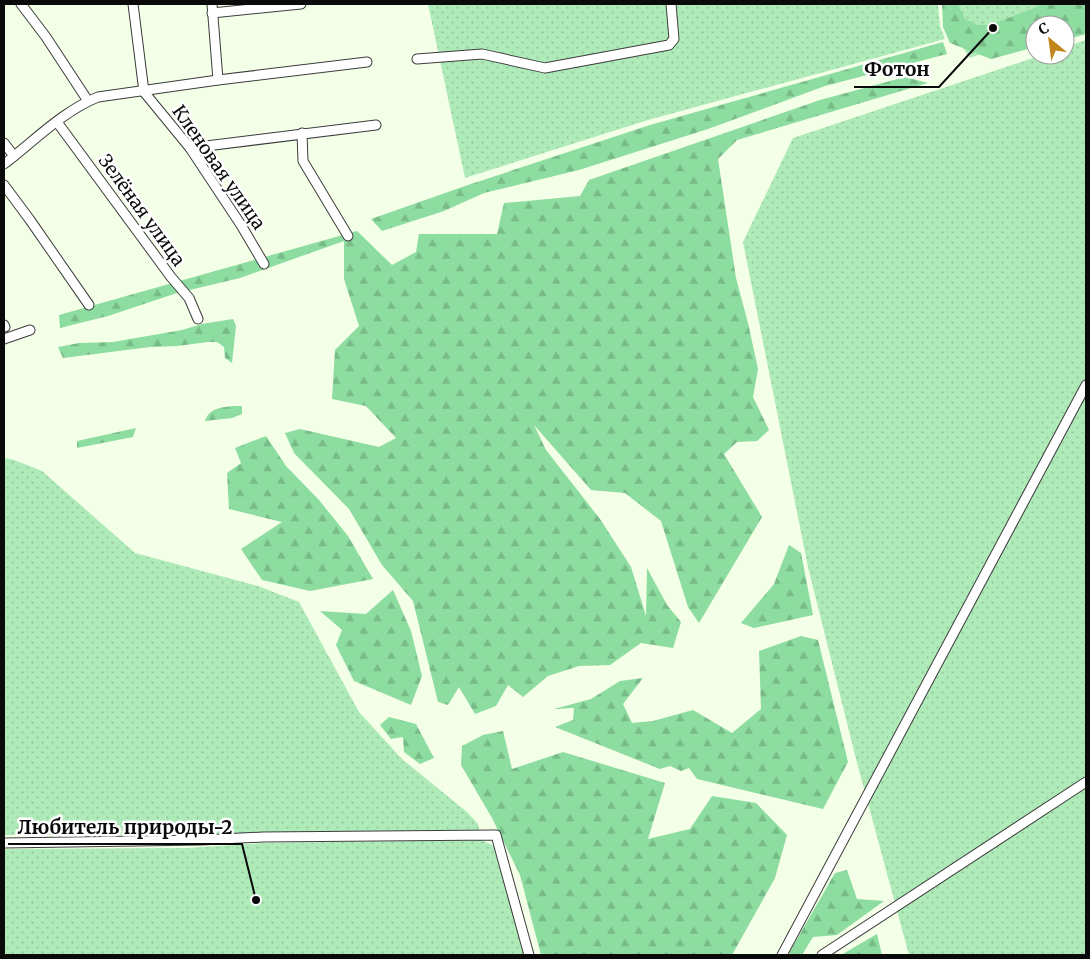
<svg xmlns="http://www.w3.org/2000/svg" width="1090" height="959" font-family="Merriweather,serif">
<defs>
<pattern id="green-dots" width="8" height="8" patternUnits="userSpaceOnUse" patternTransform="scale(1.25)"><rect width="8" height="8" fill="#afebb9"/><path d="M2 2h.1M6 6h.1" fill="none" stroke="#95c89e" stroke-width="1.8" stroke-linecap="round"/></pattern>
<pattern id="forest-firs" width="22" height="20" patternUnits="userSpaceOnUse" patternTransform="scale(1.25)"><rect width="22" height="20" fill="#8ddca0"/><path d="M5 1l3.5 6h-7zM16 11l3.5 6h-7z" fill="#78bb88"/></pattern>
</defs>
<rect width="100%" height="100%" fill="#f3ffe7"/>
<!-- green -->
<g fill="url(#green-dots)">
<polygon points="428,4 938,4 940,26 945,39 648,120 465,178"/>
<polygon points="949,4 1086,4 1035,25 1035,34 970,58 952,32"/>
<polygon points="1086,40 1086,955 909,955 856,759 808,567 743,242 793,138 1042,55 1065,55 1065,47"/>
<polygon points="4,458 14,460 42,471 135,553 258,586 299,602 359,712 402,759 467,812 478,824 480,832 4,835"/>
<polygon points="482,840 494,846 524,955 4,955 4,849 188,848 263,843"/>
</g>
<!-- forest -->
<g fill="url(#forest-firs)">
<polygon points="942,4 958,4 965,19 978,25 990,25 1032,9 1042,4 1086,4 1086,34 1065,40 1065,25 1035,25 1035,47 991,59 950,43 943,27"/>
<polygon points="943,42 947,54 825,86 708,129 579,170 484,193 444,211 382,231 371,219 468,185 650,125"/>
<polygon points="905,77 928,83 737,140 718,159 736,278 748,323 758,369 753,397 769,430 757,441 737,442 724,454 762,517 699,623 688,607 661,521 625,493 591,490 534,425 546,450 600,519 631,567 646,616 647,568 667,605 681,622 673,648 641,643 610,665 579,666 548,676 523,697 508,685 496,706 475,714 459,687 448,705 438,702 413,601 382,565 349,509 294,453 285,433 300,429 379,447 396,438 366,406 332,399 335,350 359,326 344,279 344,241 240,278 177,293 108,316 60,328 59,315 357,231 392,265 416,252 419,234 497,234 504,203 580,196 589,180 820,100"/>
<polygon points="233,319 236,326 232,363 225,358 224,347 217,342 208,342 177,346 150,347 63,358 58,347 79,343 113,342 182,330 202,324"/>
<path d="M234 406H242V414L232 418 205 421C209 408 223 407 234 406Z"/>
<polygon points="136,428 133,437 77,448 77,441"/>
<polygon points="266,436 286,466 319,500 348,536 373,579 310,591 262,580 241,549 282,522 229,509 227,473 241,463 235,448"/>
<polygon points="789,545 801,553 813,615 754,628 741,623 774,584"/>
<polygon points="393,590 411,631 422,676 411,705 354,681 336,645 342,630 320,611 366,614"/>
<polygon points="801,636 818,640 848,762 823,809 697,779 689,768 681,771 670,766 660,769 555,727 573,720 574,708 554,709 591,699 620,681 643,678 623,704 632,723 653,721 693,710 732,733 761,709 759,651"/>
<polygon points="389,717 416,724 434,758 420,764 404,752 403,737 391,739 380,725"/>
<polygon points="503,731 512,769 563,752 665,783 648,839 690,829 712,796 756,803 787,835 775,878 732,955 541,955 520,875 492,818 461,765 462,746 483,735"/>
<polygon points="847,870 857,899 884,901 837,935 813,937 802,955 793,955 789,953 835,873"/>
<polygon points="877,934 882,955 841,955"/>
</g>
<g fill="none" stroke-linecap="round" stroke-linejoin="round">
<defs>
<g id="minor">
<polyline points="21,4 46,37 88,101"/>
<polyline points="133,4 144,92"/>
<polyline points="212,4 218,80"/>
<polyline points="212,13 301,4"/>
<polyline points="417,59 482,54 545,68 669,45 674,39 671,4"/>
<polyline points="144,92 190,148 241,225 264,264"/>
<polyline points="57,122 171,277 189,298 198,319"/>
<polyline points="302,133 303,161 348,236"/>
<polyline points="4,143 14,156"/>
<polyline points="190,148 376,125"/>
<path d="M4 164C34 141 63 111 98 97L218 80 367 62"/>
<polyline points="4,185 30,220 89,305"/>
<polyline points="4,325 5,327"/>
<polyline points="4,339 30,330"/>
<polyline points="4,843 201,840 263,837 496,835 529,955"/>
<polyline points="782,955 1086,385"/>
<polyline points="822,955 1086,782"/>
</g>
</defs>
<!-- minor casing -->
<use href="#minor" stroke="#3d3d3d" stroke-width="11"/>
<!-- minor -->
<use href="#minor" stroke="#fff" stroke-width="9"/>
</g>
<g text-anchor="middle" dominant-baseline="central" stroke-width="5" stroke-linejoin="round" paint-order="stroke">
<!-- street labels -->
<g font-size="18" fill="#0a0a0a" stroke="#fff">
<text transform="translate(219 167) rotate(55)">Кленовая улица</text>
<text transform="translate(142 210) rotate(54)">Зелёная улица</text>
</g>
</g>
<!-- callouts -->
<path fill="none" stroke="#0a0a0a" stroke-width="2" d="M993 28L939 87H854M256 900L242 844H8"/>
<g fill="#0a0a0a" stroke="#fff" stroke-width="2">
<circle cx="993" cy="28" r="5"/>
<circle cx="256" cy="900" r="5"/>
</g>
<g font-size="19" text-anchor="middle" font-weight="bold" fill="#0a0a0a" stroke="#fff" stroke-width="5" stroke-linejoin="round" paint-order="stroke">
<text x="897" y="76">Фотон</text>
<text x="125" y="834">Любитель природы-2</text>
</g>
<!-- border -->
<rect width="1090" height="959" fill="none" stroke="#0a0a0a" stroke-width="10"/>
<!-- north arrow -->
<g transform="translate(1050 40) rotate(331)"><circle r="24" fill="#ffffff" stroke="#9d9d9d"/>
<path d="M0-4L9 19L0 12L-9 19Z" fill="#c1861b"/>
<text y="-8" font-size="14" font-weight="bold" text-anchor="middle" fill="#0a0a0a">С</text>
</g>
</svg>
